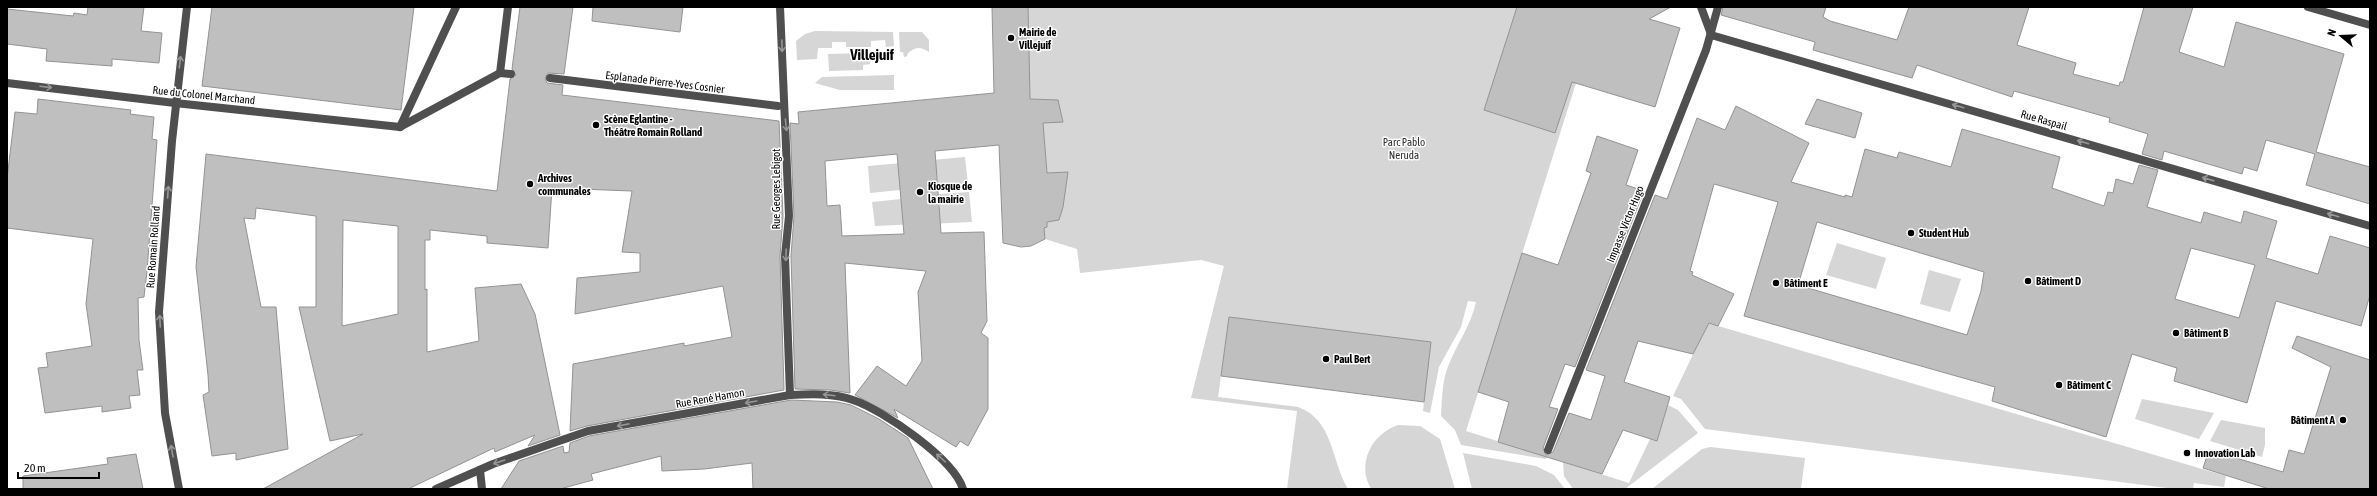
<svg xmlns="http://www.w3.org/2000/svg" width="2377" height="496" font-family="'Asap Condensed',sans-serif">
<rect width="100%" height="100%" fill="#fff"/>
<!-- green -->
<g fill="#d6d6d6">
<path d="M1028 7H1600L1466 431 1547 457 1546 459 1461 445 1455 430 1441 416C1442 398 1442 380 1449 364 1458 342 1471 325 1476 302L1468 301 1461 327 1439 367 1430 413 1423 411 1430 342 1229 317 1218 397 1298 407C1334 420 1331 461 1348 489H1287L1297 411 1191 398 1224 266 1201 260 1080 273 1077 249 1045 239 1043 228 1047 227V222L1059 220 1063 207 1066 172 1047 173 1043 123 1063 121 1057 100 1029 99Z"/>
<polygon points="815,31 893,32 894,46 886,47 885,40 871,41 871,47 846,47 846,42 832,42 832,48 818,48 817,59 797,60 796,41 805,34"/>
<path d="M899 32H922L929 40V52C920 46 916 47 908 53L907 56 904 57 903 52H900Z"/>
<polygon points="863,53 863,57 870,57 870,64 863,65 863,70 829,71 828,54"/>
<polygon points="894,75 894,90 840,90 815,83 822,77"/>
<polygon points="965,157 968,184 938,186 937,175 923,177 921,161"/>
<polygon points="913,162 900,190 870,193 868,166"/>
<polygon points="969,192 972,222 927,224 926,208 940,207 939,194"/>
<polygon points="901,199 902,210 918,224 875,226 872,202"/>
<polygon points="1837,243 1886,258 1876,289 1826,275"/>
<polygon points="1929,270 1961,279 1950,312 1920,304"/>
<polygon points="1708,323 2226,476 2224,487 2194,483 2193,489 2175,489 1705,429 1681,399 1673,396"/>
<polygon points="2142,399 2214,413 2199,439 2135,419"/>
<polygon points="1668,405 1678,410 1698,433 1625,489 1573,489 1564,476 1563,462 1629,483 1650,439 1657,440"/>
<polygon points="2221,420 2265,428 2265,445 2262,457 2210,441"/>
<path d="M1398 425 1420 426 1440 439 1455 489H1371C1356 463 1372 434 1398 425Z"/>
<polygon points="1710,447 1805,458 1801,489 1652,489 1702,449"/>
<polygon points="1463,453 1536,466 1554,475 1565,489 1472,489"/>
</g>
<!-- building -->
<g fill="#bfbfbf" stroke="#939393" fill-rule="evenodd">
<polygon points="88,7 144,7 141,31 162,33 159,63 112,59 112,66 46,61 47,49 7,44 7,9 73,16 74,13 87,15"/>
<polygon points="212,7 414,7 401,110 202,86"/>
<path d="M520 7H573L564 74 548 73 545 78 547 83 563 85 562 95 779 121 783 216 780 256 784 390 587 426 570 431 573 364 684 343V346L732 337 723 286 575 314 577 278 640 272V253L622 252 632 191 552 188 548 248 487 243V236L430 230V240H425V290L427 289V352L479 341 475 288 521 284 535 314 560 435 528 446 535 435 495 452 494 448 408 489H263L363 434 330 441 299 307H316V216L256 208 255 219 244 218 261 307H276L288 449 236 460V453L212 456 203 395 209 392 208 375 196 267 206 154 497 191 510 79 516 75 512 69ZM343 220 398 226V314L342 326Z"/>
<polygon points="593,7 683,7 680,32 592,21"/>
<path d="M992 7H1028L1030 99 1058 100 1063 122 1043 123 1047 173 1068 172 1063 207 1059 220 1047 222V227L1044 228 1045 239 1031 246 1021 247 1003 243 999 145 935 151 941 233 984 232 987 321 981 333 988 338V409L968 446 960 441 956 447 894 409 898 418 855 395 877 366 906 386 922 361 918 292 926 271 845 263 850 393 830 390 795 389 791 256 794 216 790 123 799 124 798 112 994 93ZM897 154 904 234 842 236 840 205 827 206 825 161Z"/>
<polygon points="1517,7 1671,7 1649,19 1680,28 1655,107 1572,82 1555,133 1484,110"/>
<polygon points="1723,7 1826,7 1823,17 1830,21 1897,40 1909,7 2029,7 2017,45 2076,63 2073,74 2119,86 2120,82 2123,82 2144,7 2193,7 2179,52 2224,67 2236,22 2344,54 2316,152 2370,167 2370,204 2306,185 2315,154 2266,140 2257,171 2244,167 2242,174 2164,151 2162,160 2142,154 2148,134 2109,122 2110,118 2014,91 2012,97 1917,65 1912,78 1887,71 1813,50 1815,42 1721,15"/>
<polygon points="38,99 131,110 130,114 154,117 152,139 157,140 147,271 144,297 138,298 139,340 143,370 137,370 140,395 129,396 131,408 102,412 102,406 45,413 38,368 48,367 46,353 92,346 86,304 93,239 7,228 7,179 15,112 37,114"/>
<polygon points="1817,99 1862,113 1855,138 1805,124"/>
<path d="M1736 106 1809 143 1791 182 1845 197V195L1852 197 1865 149 1897 158 1899 152 1951 167 1962 129 2060 157 2052 188 2104 206 2108 192 2113 193 2116 179 2133 184 2139 165 2158 170 2147 207 2201 223 2204 212 2241 223 2244 211 2277 221 2266 258 2318 274 2330 236 2370 248V295L2361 326 2276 301 2247 403 2174 381 2177 368 2132 354 2106 437 1992 401 1995 387 1744 316 1778 202 1714 184 1690 271 1693 272 1692 275 1734 294 1718 326 1709 323 1693 354 1638 341 1624 382 1670 397 1657 441 1623 430 1602 474 1498 442 1509 402 1478 392 1522 253 1558 265 1591 173 1586 171 1597 136 1638 150 1626 185 1644 191 1575 367 1565 364 1549 407 1558 409 1543 448 1546 455 1553 452 1569 413 1591 420 1605 376 1586 370 1655 195 1667 199 1697 118 1725 130ZM1817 222 1984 272 1981 291 1967 335 1798 285ZM2191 248 2255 265 2239 318 2175 299Z"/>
<polygon points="1229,317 1431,342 1424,402 1221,376"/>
<polygon points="2297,336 2370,360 2370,489 2269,489 2203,468 2209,450 2283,472 2289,450 2304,454 2331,367 2292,348"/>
<polygon points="791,400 837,402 851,405 879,419 908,438 933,489 753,489 752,463 704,469 662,471 661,456 591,474 593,480 560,489 501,489 519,461 563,446 564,453 569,452 570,443 589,436"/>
<polygon points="136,454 143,489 23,489 23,476 108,464 107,458"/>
</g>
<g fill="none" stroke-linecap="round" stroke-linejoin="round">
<!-- street -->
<g stroke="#4f4f4f" stroke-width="8">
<polyline points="780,7 789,216 785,256 790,395"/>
<polyline points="1701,7 1711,34"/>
<polyline points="2308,7 2370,25"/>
<polyline points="1711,35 2370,226"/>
<polyline points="500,73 511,74"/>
<polyline points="550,78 778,106"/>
<polyline points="7,83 175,103 400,127"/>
<polyline points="400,127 500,73 508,7"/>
<polyline points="400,127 456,7"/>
<polyline points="1548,450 1706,50 1718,7"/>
<polyline points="480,470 482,489"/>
<polyline points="179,489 165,413 159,312 172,141 187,7"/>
<path d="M436 489 493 464 588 431 790 395C811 394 833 393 853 400 883 410 954 459 963 489"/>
</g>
</g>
<!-- one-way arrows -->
<defs><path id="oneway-shaft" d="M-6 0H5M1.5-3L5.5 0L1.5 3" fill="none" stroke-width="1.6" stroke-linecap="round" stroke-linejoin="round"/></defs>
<g stroke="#959595">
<use href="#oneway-shaft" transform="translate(782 46) rotate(89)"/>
<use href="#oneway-shaft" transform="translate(180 62) rotate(-83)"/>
<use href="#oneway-shaft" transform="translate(46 87) rotate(7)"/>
<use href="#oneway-shaft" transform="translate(1958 106) rotate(-164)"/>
<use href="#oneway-shaft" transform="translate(786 125) rotate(84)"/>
<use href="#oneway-shaft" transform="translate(2083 142) rotate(-164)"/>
<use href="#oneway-shaft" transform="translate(2208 179) rotate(-164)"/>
<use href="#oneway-shaft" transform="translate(168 192) rotate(-86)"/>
<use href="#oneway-shaft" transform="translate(2333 215) rotate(-164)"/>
<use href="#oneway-shaft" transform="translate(786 255) rotate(92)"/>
<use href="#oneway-shaft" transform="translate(160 321) rotate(-93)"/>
<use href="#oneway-shaft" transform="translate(829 395) rotate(-173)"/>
<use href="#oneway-shaft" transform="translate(751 402) rotate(170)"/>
<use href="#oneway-shaft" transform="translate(623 425) rotate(169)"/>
<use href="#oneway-shaft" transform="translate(172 451) rotate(-100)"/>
<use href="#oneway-shaft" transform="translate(941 458) rotate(-138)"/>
<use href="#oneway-shaft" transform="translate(499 462) rotate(161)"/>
</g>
<!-- markers -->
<g fill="#000" stroke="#fff" stroke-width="1.5">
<circle cx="1011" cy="38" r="4"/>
<circle cx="596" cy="125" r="4"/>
<circle cx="530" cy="184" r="4"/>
<circle cx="920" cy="192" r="4"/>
<circle cx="1911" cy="233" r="4"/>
<circle cx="2028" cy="281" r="4"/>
<circle cx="1776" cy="283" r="4"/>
<circle cx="2176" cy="333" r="4"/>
<circle cx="1326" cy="359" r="4"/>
<circle cx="2059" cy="385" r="4"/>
<circle cx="2343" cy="420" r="4"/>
<circle cx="2187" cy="453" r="4"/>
</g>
<g text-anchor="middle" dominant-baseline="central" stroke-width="3" stroke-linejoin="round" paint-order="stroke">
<!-- poi labels -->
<g font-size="11" font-weight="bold" fill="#000" stroke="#fff" text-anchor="start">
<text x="1019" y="32">Mairie de<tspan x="1019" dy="13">Villejuif</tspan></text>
<text x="604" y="119">Scène Eglantine -<tspan x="604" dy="13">Théâtre Romain Rolland</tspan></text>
<text x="538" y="178">Archives<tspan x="538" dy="13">communales</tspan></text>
<text x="928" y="186">Kiosque de<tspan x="928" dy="13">la mairie</tspan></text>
<text x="1919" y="233">Student Hub</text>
<text x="2036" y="281">Bâtiment D</text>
<text x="1784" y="283">Bâtiment E</text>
<text x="2184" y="333">Bâtiment B</text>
<text x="1334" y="359">Paul Bert</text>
<text x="2067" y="385">Bâtiment C</text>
<text x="2335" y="420" text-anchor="end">Bâtiment A</text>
<text x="2195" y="453">Innovation Lab</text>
</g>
<!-- street labels -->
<g font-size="11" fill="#000" stroke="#fff">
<text transform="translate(665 82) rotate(7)">Esplanade Pierre-Yves Cosnier</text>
<text transform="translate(204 95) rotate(6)">Rue du Colonel Marchand</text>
<text transform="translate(2044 120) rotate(16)">Rue Raspail</text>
<text transform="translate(776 189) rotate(-90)">Rue Georges Lebigot</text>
<text transform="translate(1625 224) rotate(-68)">Impasse Victor Hugo</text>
<text transform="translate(153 247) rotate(-86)">Rue Romain Rolland</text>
<text transform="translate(710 398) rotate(-10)">Rue René Hamon</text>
</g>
<!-- park labels -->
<g font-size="11" fill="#2d2d2d" stroke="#fff">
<text x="1404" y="142">Parc Pablo<tspan x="1404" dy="13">Neruda</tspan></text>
</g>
<!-- district labels -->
<g font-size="15" font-weight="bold" fill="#000" stroke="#fff">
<text x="872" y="54">Villejuif</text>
</g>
</g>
<!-- border -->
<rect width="2377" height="496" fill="none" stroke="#000000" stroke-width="16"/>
<!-- north arrow -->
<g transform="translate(2341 36) rotate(289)" stroke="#ffffff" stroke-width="3" paint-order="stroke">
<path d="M0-3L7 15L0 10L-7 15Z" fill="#000000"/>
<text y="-6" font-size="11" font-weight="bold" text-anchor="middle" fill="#000000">N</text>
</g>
<!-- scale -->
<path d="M18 472v6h81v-6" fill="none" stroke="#000000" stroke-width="2"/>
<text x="24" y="472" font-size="12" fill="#000000" stroke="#ffffff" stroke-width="3" paint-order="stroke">20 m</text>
</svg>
